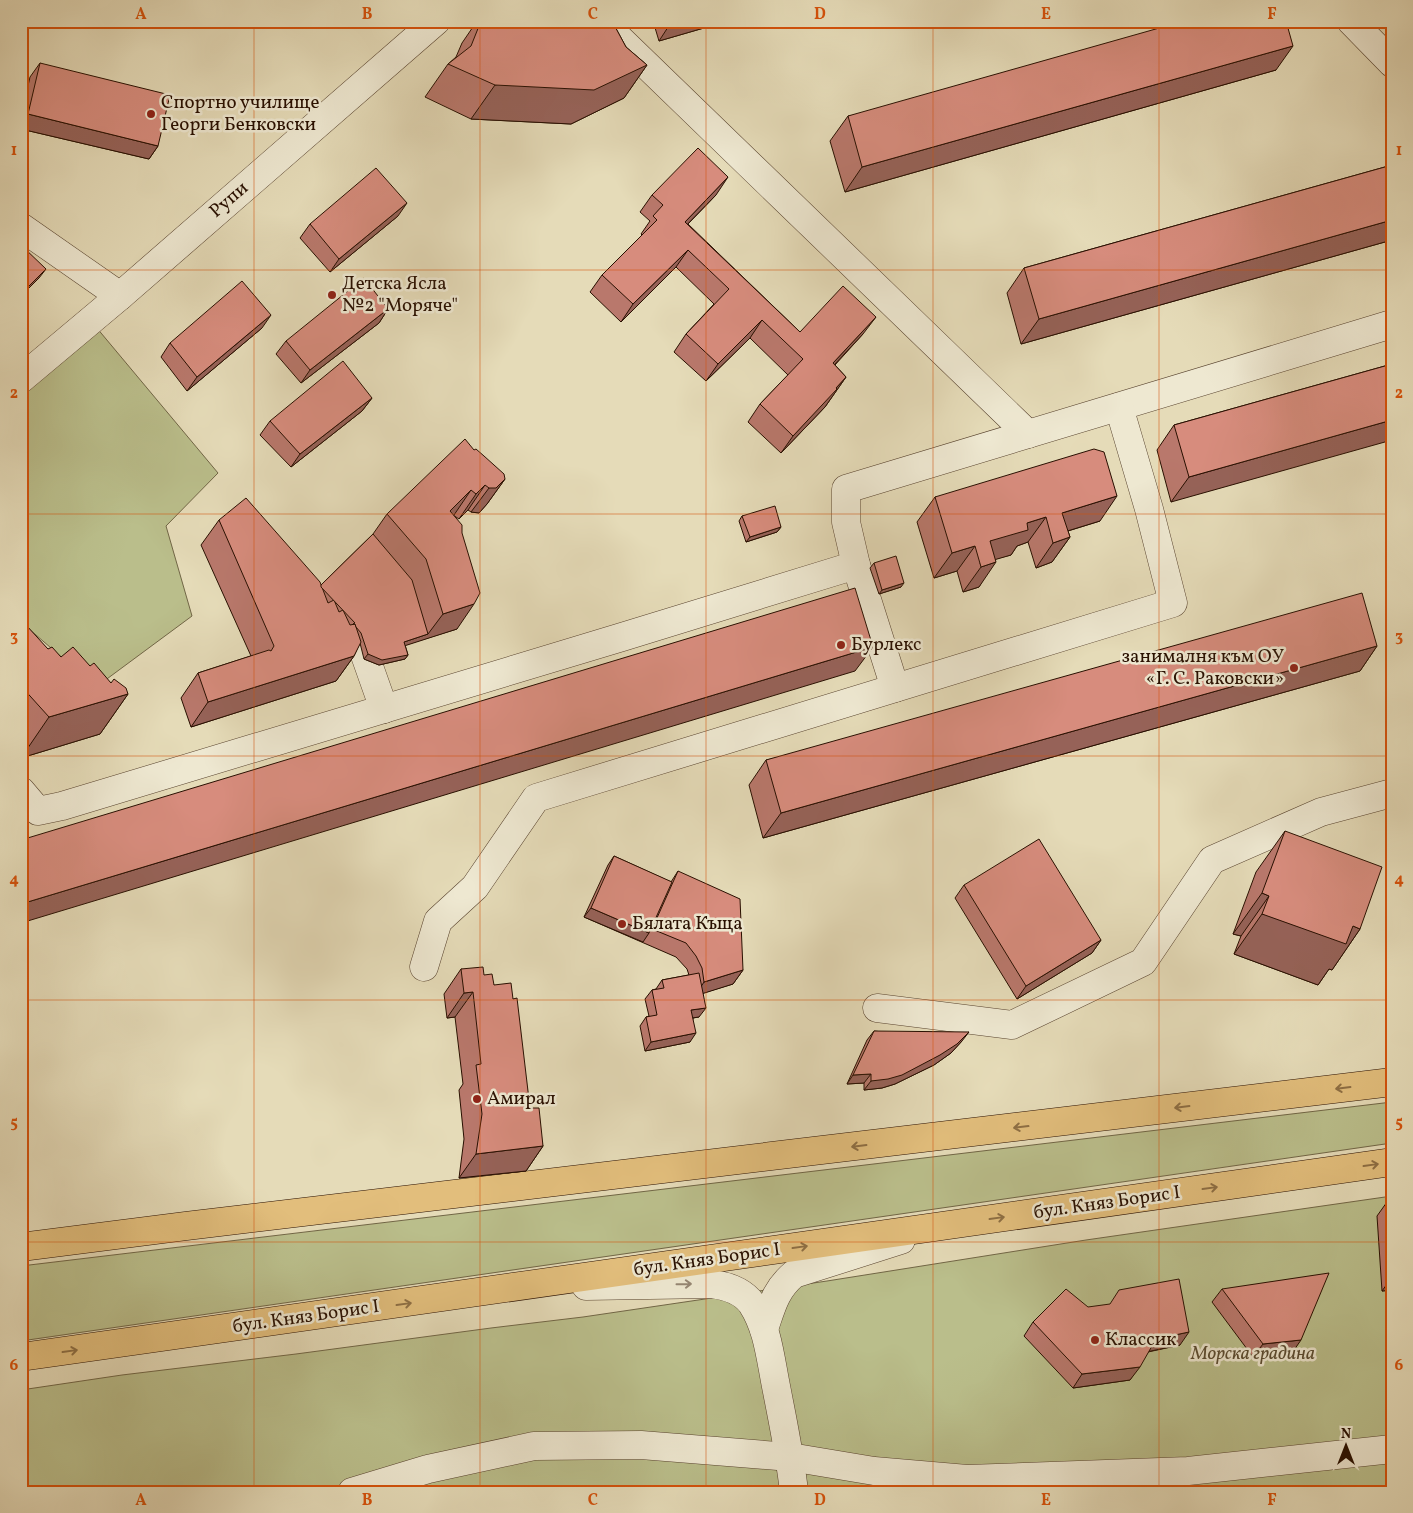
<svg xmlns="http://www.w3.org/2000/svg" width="1413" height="1513" font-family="Vollkorn,serif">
<rect width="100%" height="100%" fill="#e5dbb8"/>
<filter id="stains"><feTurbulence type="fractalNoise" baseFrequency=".004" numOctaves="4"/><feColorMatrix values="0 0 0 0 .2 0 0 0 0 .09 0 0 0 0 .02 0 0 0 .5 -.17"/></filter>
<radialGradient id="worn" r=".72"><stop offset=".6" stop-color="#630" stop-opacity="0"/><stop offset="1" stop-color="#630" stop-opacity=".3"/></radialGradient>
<!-- green -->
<g fill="#babe8b" stroke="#716646">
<polygon points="91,321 218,473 166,526 192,616 96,687 21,622 21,379"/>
<polygon points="1392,1102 1392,1143 21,1341 21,1266"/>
<polygon points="1392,1196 1392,1492 21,1492 21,1390 122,1375 296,1354 491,1328 583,1317 827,1281 1086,1240"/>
</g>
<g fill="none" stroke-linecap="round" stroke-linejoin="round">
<defs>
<g id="minor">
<polyline points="601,21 1028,434"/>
<polyline points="1351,21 1392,63"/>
<polyline points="21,227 120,296"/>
<polyline points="21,379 120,296 436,21"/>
<polyline points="856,565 895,688"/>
<polyline points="348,627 360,641 384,709"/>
<polyline points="21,791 38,811 62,806 622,637 856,565 846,522 846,489 1392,324"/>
<polyline points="424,967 438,921 475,887 536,798 1173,603 1149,509 1119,407"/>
<polyline points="877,1008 1012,1025 1143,962 1212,860 1321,812 1392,793"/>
<path d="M586 1286 712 1284C727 1286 743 1291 752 1304 767 1327 770 1355 775 1381 782 1418 790 1454 794 1492"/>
<path d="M764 1329C772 1306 775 1290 794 1274L901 1240"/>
<polyline points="352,1492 428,1469 534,1446 641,1445 790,1457 874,1471 967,1479 1188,1471 1392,1449"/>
</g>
<g id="major">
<polyline points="21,1247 186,1226 1392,1082"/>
<polyline points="21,1357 1392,1162"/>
</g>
</defs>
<!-- minor casing -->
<use href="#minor" stroke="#57422e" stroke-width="29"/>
<!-- major casing -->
<use href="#major" stroke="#280f00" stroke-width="29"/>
<!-- minor -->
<use href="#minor" stroke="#eee8d1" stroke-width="28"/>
<!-- major -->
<use href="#major" stroke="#e2be7c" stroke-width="28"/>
</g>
<!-- wall -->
<g fill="#b9786c" stroke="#280f00">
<polygon points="477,21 612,21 626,47 647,65 624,98 571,124 471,119 425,97 448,64 456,57 462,43"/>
<polygon points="653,21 728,21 659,41"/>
<polygon points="40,63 158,146 149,159 21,129 21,117 30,77"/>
<polygon points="1276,70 845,192 830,141 848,116"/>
<polygon points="1392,165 1392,240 1021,344 1007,293 1024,268"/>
<polygon points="652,195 716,195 688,224 800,332 863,334 835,365 846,377 825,407 781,453 748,422 760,404 788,375 750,338 706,381 674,352 686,334 714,304 676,267 621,322 590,292 602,275 642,235 641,234 650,221 640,212"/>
<polygon points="398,216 330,272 300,238 310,224"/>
<polygon points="388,309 379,323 301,383 276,354 286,341"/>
<polygon points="262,328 187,391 161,357 170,343"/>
<polygon points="1392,364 1171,502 1157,450 1174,425"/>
<polygon points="372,398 362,411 291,467 260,435 270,421"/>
<polygon points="474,450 505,479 487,504 479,513 471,512 468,510 459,519 453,515 457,629 405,645 408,655 405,659 379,665 364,659 360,643 354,656 336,681 191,727 181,698 198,673 251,656 201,545 219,520 321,585 373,534 387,514"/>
<polygon points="935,497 1100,521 1068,531 1070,537 1052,562 1036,568 1028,542 1017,546 1011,555 995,559 979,587 963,592 957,571 934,578 917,522"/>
<polygon points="742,516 781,527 777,532 746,542 739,521"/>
<polygon points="874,563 901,587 879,594 870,568"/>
<polygon points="21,623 48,649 61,657 90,666 111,683 128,694 100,734 21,758"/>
<polygon points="1377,646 1360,671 763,838 749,785 766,760"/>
<polygon points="1285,831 1360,929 1332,970 1329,969 1318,985 1234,954 1241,936 1233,934 1256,872"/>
<polygon points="614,856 671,882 678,871 743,970 733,984 703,993 699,1017 693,1018 690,1042 645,1051 640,1026 646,1017 649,1016 645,999 652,990 656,989 662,980 689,975 687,969 676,957 584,917 608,865"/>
<polygon points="964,885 1101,940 1092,953 1017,999 955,898"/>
<polygon points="461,969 484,975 494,985 513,999 530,1108 543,1146 526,1171 459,1178 464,1139 459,1090 463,1084 455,1017 447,1018 444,994"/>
<polygon points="874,1031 962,1041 951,1053 934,1065 895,1084 882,1088 864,1090 864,1083 847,1084 867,1040"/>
<polygon points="1387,1202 1392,1202 1392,1290 1382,1291 1377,1216"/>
<polygon points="1222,1289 1292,1353 1253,1357 1212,1302"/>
<polygon points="1033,1322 1180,1345 1148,1352 1130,1380 1073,1388 1024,1336"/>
</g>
<!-- shaded-wall -->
<g fill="#966258" stroke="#280f00">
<polygon points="672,21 728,21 659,41"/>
<polygon points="1293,46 1276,70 845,192 862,167"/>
<polygon points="647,65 624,98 571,124 471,119 495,85"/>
<polygon points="28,114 158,146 149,159 21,129 21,124"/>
<polygon points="728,177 716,195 673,239 685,222"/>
<polygon points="407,203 398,216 330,272 339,259"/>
<polygon points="1392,220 1392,240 1021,344 1039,319"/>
<polygon points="688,250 676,267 621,322 633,304"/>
<polygon points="46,269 39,278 21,296 21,294"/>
<polygon points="388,309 379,323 301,383 310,370"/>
<polygon points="271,315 262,328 187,391 197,377"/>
<polygon points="876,317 863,334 820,380 833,363"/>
<polygon points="762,320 750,338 706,381 718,364"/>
<polygon points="846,377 825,407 781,453 793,436"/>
<polygon points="372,398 362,411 291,467 300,454"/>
<polygon points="1392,420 1392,440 1171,502 1189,477"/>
<polygon points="505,479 487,504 479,513 471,512 489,488"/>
<polygon points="485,485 468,510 459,519 476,494"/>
<polygon points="471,490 454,515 432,536 450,511"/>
<polygon points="1117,496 1100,521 1051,536 1062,513"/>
<polygon points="1046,517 1028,542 1017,546 1011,555 980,564 990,541 1027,523"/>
<polygon points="781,527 777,532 746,542 750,537"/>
<polygon points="1070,537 1052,562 1036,568 1053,543"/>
<polygon points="975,546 957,571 934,578 952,553"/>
<polygon points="996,562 979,587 963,592 981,567"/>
<polygon points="904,583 901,587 879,594 882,590"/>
<polygon points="474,604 457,629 401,647 404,642 428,634 443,614"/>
<polygon points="1377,646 1360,671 763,838 781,813"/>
<polygon points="873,647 855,671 21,923 21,904"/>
<polygon points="368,654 408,655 405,659 379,665 364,659"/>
<polygon points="354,656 336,681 191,727 208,702"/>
<polygon points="128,694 100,734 21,758 49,717"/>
<polygon points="1262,893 1269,896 1241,936 1233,934"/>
<polygon points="591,908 649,933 643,942 584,917"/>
<polygon points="1262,914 1353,926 1360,929 1332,970 1329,969 1318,985 1234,954"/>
<polygon points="1101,940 1092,953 1017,999 1026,986"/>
<polygon points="743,970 733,984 695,996 704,982"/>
<polygon points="473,992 455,1017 447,1018 464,993"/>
<polygon points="706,1008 699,1017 685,1019 691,1010"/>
<polygon points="969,1032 962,1041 951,1053 934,1065 895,1084 882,1088 864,1090 871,1081"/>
<polygon points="696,1033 690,1042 645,1051 651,1042"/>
<polygon points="871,1074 864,1083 847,1084 853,1075"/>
<polygon points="543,1146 526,1171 459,1178 476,1154"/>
<polygon points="1392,1277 1392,1290 1382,1291"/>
<polygon points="1189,1332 1180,1345 1146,1352 1156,1339"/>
<polygon points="1301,1340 1292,1353 1253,1357 1263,1344"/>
<polygon points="1140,1367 1130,1380 1073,1388 1082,1374"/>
</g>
<!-- building -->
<g fill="#d78c7d" stroke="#280f00">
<polygon points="481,21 612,21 626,47 647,65 594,90 495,85 448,64 471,46"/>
<polygon points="1184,21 1286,21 1293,46 862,167 848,116"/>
<polygon points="40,63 170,95 158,146 28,114"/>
<polygon points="698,148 728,177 685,222 800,332 843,286 876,317 833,363 846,377 836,388 837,389 793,436 760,404 803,359 762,320 718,364 686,334 729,289 688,250 633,304 602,275 657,220 653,216 663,205 652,195"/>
<polygon points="1392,165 1392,220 1039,319 1024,268"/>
<polygon points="376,168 407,203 339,259 310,224"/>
<polygon points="21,245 46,269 21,294"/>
<polygon points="364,278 388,309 310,370 286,341"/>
<polygon points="242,281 271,315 197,377 170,343"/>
<polygon points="343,361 372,398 300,454 270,421"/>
<polygon points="1392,364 1392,420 1189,477 1174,425"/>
<polygon points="465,439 474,450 476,449 484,456 504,474 505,479 496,488 489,488 485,485 476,494 471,490 450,511 462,525 462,533 480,593 474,604 443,614 426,559 387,514"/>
<polygon points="1094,449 1104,452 1117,496 1062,513 1070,537 1053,543 1046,517 1027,523 1028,530 990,541 996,562 981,567 975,546 952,553 935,497"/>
<polygon points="246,498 320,582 328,603 334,600 339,612 343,610 350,625 355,624 361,642 354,656 208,702 198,673 269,650 271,651 274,646 219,520"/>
<polygon points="775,506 781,527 750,537 742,516"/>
<polygon points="373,534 412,580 428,634 404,642 408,655 382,660 368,654 361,633 356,627 355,624 353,624 355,623 321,587 321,585"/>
<polygon points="896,556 904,583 882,590 874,563"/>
<polygon points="855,588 873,647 21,904 21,840"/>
<polygon points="1362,593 1377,646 781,813 766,760"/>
<polygon points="21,623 24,626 26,625 48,649 52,647 61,657 73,647 90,666 94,663 111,683 114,679 126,688 128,694 49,717 21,686"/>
<polygon points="1285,831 1382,867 1360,929 1353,926 1346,944 1262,914 1269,896 1262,893"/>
<polygon points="1039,839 1101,940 1026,986 964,885"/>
<polygon points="614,856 672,882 649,933 591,908"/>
<polygon points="678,871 740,899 743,970 704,982 702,968 696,956 686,943 652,929"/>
<polygon points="483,967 484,975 492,974 494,985 511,983 513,999 517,998 530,1108 539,1108 543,1146 476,1154 482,1114 476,1065 481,1064 473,992 464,993 461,969"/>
<polygon points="699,973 706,1008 691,1010 696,1033 651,1042 646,1017 657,1015 652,990 664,988 662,980"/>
<polygon points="874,1031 969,1032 957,1044 940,1055 902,1075 888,1079 871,1081 871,1074 853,1075"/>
<polygon points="1387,1202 1392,1202 1392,1277"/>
<polygon points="1329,1273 1301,1340 1263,1344 1222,1289"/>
<polygon points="1179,1279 1189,1332 1156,1339 1140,1367 1082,1374 1033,1322 1066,1289 1088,1307 1110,1304 1119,1290"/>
</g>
<!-- one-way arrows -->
<defs><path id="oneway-shaft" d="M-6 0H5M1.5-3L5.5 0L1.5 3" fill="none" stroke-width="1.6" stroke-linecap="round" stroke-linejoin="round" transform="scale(1.25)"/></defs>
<g stroke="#8e6f44">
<use href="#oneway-shaft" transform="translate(1343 1088) rotate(173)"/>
<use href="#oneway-shaft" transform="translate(1182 1107) rotate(173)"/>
<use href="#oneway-shaft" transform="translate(1021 1127) rotate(173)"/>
<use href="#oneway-shaft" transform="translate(859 1146) rotate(173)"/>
<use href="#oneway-shaft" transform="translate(1371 1165) rotate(-8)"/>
<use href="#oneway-shaft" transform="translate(1210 1188) rotate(-8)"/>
<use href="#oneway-shaft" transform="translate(997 1218) rotate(-8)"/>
<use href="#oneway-shaft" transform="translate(800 1247) rotate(-8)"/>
<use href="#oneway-shaft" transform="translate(404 1304) rotate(-8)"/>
<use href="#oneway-shaft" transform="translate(70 1351) rotate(-8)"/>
</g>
<use stroke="#958673" href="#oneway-shaft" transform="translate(684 1284) rotate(-1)"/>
<!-- grid -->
<path fill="none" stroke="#d5520b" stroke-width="1" stroke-opacity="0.55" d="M254 21V1492M480 21V1492M706 21V1492M933 21V1492M1159 21V1492M21 270H1392M21 514H1392M21 756H1392M21 1000H1392M21 1242H1392"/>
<!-- markers -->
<g fill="#8f2418" stroke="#eee8d1" stroke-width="2">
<circle cx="151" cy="114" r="5"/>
<circle cx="332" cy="295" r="5"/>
<circle cx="841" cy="645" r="5"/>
<circle cx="1294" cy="668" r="5"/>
<circle cx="622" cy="924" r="5"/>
<circle cx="477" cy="1099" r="5"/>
<circle cx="1095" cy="1340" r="5"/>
</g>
<g text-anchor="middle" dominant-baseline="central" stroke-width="5" stroke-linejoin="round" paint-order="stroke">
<!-- poi labels -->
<g font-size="19" fill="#280f00" stroke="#eee8d1" text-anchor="start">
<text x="161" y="103">Спортно училище<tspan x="161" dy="22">Георги Бенковски</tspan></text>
<text x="342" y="284">Детска Ясла<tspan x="342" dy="22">№2 "Моряче"</tspan></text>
<text x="851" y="645">Бурлекс</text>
<text x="1284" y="657" text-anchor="end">занималня към ОУ<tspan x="1284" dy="22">«Г. С. Раковски»</tspan></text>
<text x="632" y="924">Бялата Къща</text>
<text x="487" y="1099">Амирал</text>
<text x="1105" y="1340">Классик</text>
</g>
<!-- street labels -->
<g font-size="19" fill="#280f00" stroke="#eee8d1">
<text transform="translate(229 200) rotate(-41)">Рупи</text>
<text transform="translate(1107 1203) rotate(-8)">бул. Княз Борис I</text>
<text transform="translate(707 1260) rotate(-8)">бул. Княз Борис I</text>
<text transform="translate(306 1317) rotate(-8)">бул. Княз Борис I</text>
</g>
<!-- park labels -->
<g font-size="19" font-style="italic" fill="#5b4c31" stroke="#eee8d1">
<text x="1253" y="1354">Морска градина</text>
</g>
</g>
<!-- margin -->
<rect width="1413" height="1513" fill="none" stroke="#e5dbb8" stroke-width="55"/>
<!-- north arrow -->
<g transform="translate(1346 1446)" stroke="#eee8d1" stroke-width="4" paint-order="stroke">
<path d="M0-4L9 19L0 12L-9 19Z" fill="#280f00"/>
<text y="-8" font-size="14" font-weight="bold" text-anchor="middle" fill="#280f00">N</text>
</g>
<rect x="28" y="28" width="1358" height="1458" fill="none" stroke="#d5520b" stroke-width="2"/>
<g font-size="16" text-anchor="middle" font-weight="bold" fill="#d5520b">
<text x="141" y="19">A</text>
<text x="367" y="19">B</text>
<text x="593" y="19">C</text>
<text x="820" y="19">D</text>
<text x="1046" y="19">E</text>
<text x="1272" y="19">F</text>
<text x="14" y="155">1</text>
<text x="1399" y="155">1</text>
<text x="14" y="398">2</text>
<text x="1399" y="398">2</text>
<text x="14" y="641">3</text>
<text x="1399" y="641">3</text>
<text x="14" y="884">4</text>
<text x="1399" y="884">4</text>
<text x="14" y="1127">5</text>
<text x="1399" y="1127">5</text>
<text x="14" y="1370">6</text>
<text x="1399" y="1370">6</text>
<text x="141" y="1505">A</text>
<text x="367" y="1505">B</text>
<text x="593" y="1505">C</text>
<text x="820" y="1505">D</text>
<text x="1046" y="1505">E</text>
<text x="1272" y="1505">F</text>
</g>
<rect width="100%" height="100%" filter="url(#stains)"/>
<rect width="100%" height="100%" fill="url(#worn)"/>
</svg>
